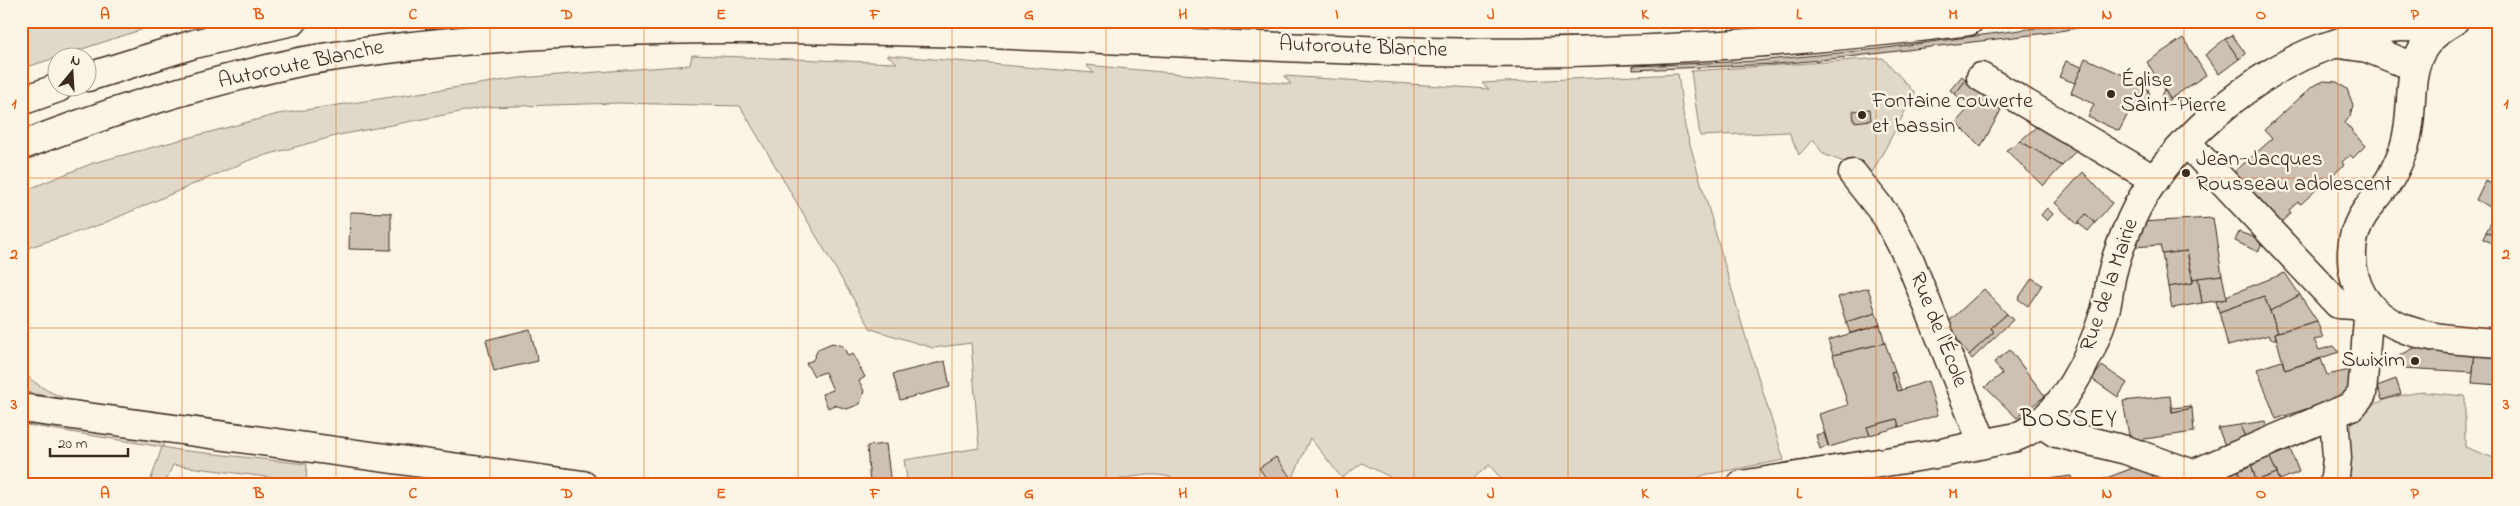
<svg xmlns="http://www.w3.org/2000/svg" width="2520" height="506" font-family="'Indie Flower',sans-serif">
<rect width="100%" height="100%" fill="#fcf5e5"/>
<filter id="ink" filterUnits="userSpaceOnUse"><feTurbulence type="fractalNoise" baseFrequency=".02" numOctaves="2"/><feDisplacementMap in="SourceGraphic" scale="10" xChannelSelector="R" yChannelSelector="G"/><feConvolveMatrix kernelMatrix="1 2 1 2 8 2 1 2 1" color-interpolation-filters="sRGB"/></filter>
<g filter="url(#ink)">
<!-- green -->
<g fill="#e0d8c8" stroke="#8e8173">
<polygon points="21,21 168,21 21,69"/>
<path d="M692 55 897 63 887 55 1094 73 1086 65 1291 84 1284 76 1489 89 1482 83 1678 74 1685 127 1743 328 1784 460 1704 475 1684 485H1507L1489 465 1466 485H1398L1388 476 1362 463 1342 478 1310 438 1290 485H1181C1165 466 1127 479 1104 482L1105 485H908L904 460 979 448 971 343 933 348 871 329 740 106 619 103 486 107 339 135 252 159 102 224 21 250V192L93 163 278 114 519 78 690 65Z"/>
<polygon points="1883,58 1915,93 1872,173 1823,154 1813,139 1799,155 1789,132 1700,136 1691,71"/>
<path d="M21 369C36 387 53 394 75 402L21 391Z"/>
<path d="M2423 392 2465 396V447L2499 460V485H2344C2346 468 2345 450 2348 434 2355 403 2397 395 2423 392Z"/>
<polygon points="21,419 165,441 163,447 178,450 307,464 306,482 173,465 164,485 149,485 162,447 21,424"/>
</g>
<!-- building -->
<g fill="#ccc2b3" stroke="#3b2a1e">
<polygon points="2088,21 2119,21 2047,33 1840,58 1777,64 1633,70 1633,66 1756,61 1878,49"/>
<polygon points="2232,35 2246,54 2239,59 2225,39"/>
<polygon points="2183,38 2206,75 2170,99 2147,62"/>
<polygon points="2225,39 2239,59 2219,74 2205,55"/>
<polygon points="2085,58 2130,78 2129,80 2141,82 2148,89 2150,95 2146,104 2140,109 2130,110 2119,131 2088,117 2094,104 2071,93"/>
<polygon points="2066,61 2082,67 2075,83 2059,77"/>
<polygon points="1962,76 1966,80 1955,94 1950,90"/>
<polygon points="1966,80 2001,110 1981,147 1956,122 1969,108 1955,94"/>
<polygon points="2324,81 2337,82 2347,89 2353,105 2350,116 2345,123 2365,146 2353,158 2350,155 2342,162 2344,165 2326,181 2324,178 2315,186 2317,189 2301,204 2298,202 2289,210 2291,213 2279,224 2233,173 2272,139 2264,130 2313,86"/>
<polygon points="2164,89 2170,99 2163,104 2161,96"/>
<polygon points="1870,109 1871,120 1854,122 1853,111"/>
<polygon points="2043,121 2079,147 2062,166 2020,141"/>
<polygon points="2020,141 2062,166 2043,186 2006,150"/>
<polygon points="2083,172 2112,203 2095,223 2086,214 2077,224 2055,203"/>
<polygon points="2485,181 2499,187 2499,237 2486,232 2497,210 2476,200"/>
<polygon points="2047,208 2053,214 2047,221 2041,215"/>
<polygon points="350,212 391,213 391,250 349,249"/>
<polygon points="2086,214 2095,223 2088,231 2078,223"/>
<polygon points="2213,218 2222,275 2193,279 2187,251 2162,254 2160,245 2134,247 2133,236 2142,234 2141,222"/>
<polygon points="2239,232 2256,238 2261,245 2258,252 2235,241"/>
<polygon points="2486,232 2499,237 2499,246 2483,239"/>
<polygon points="2187,251 2193,283 2168,287 2162,254"/>
<polygon points="2285,273 2300,295 2270,311 2264,296 2219,312 2216,301 2227,299 2226,296"/>
<polygon points="2222,275 2227,299 2202,303 2198,278"/>
<polygon points="2032,278 2042,285 2028,306 2018,299"/>
<polygon points="2198,278 2202,303 2172,308 2168,287 2193,283 2193,279"/>
<polygon points="1868,288 1876,313 1846,322 1838,297"/>
<polygon points="1984,289 2007,314 1991,328 1994,332 1969,355 1945,325"/>
<polygon points="2300,295 2317,321 2278,332 2270,311"/>
<polygon points="2264,296 2278,332 2275,333 2276,339 2271,339 2269,335 2228,346 2219,312"/>
<polygon points="1876,313 1880,325 1850,333 1846,322"/>
<polygon points="2007,314 2013,320 1972,359 1969,355 1994,332 1991,328"/>
<polygon points="2317,321 2323,338 2314,340 2319,350 2334,346 2339,352 2285,370 2275,333"/>
<polygon points="1880,325 1885,343 1833,355 1828,340"/>
<polygon points="530,329 538,361 494,371 486,340"/>
<polygon points="832,343 843,346 848,356 853,354 865,377 859,381 864,391 860,404 847,409 834,405 828,408 822,394 833,390 825,372 814,376 806,363 813,360 818,349"/>
<polygon points="1885,343 1895,371 1891,372 1898,391 1928,381 1938,415 1899,427 1897,419 1867,427 1870,435 1829,447 1819,414 1848,405 1833,355"/>
<polygon points="2418,346 2475,352 2473,372 2403,368 2399,356"/>
<polygon points="2010,350 2045,396 2017,418 1985,387 2002,374 1994,362"/>
<polygon points="2475,352 2499,355 2499,385 2472,383"/>
<polygon points="2321,359 2327,375 2350,370 2349,390 2337,403 2336,399 2276,419 2257,369 2282,361 2285,370"/>
<polygon points="945,361 950,387 900,400 893,374"/>
<polygon points="2102,366 2127,383 2118,397 2092,379"/>
<polygon points="1895,371 1901,390 1898,391 1891,372"/>
<polygon points="2396,379 2401,394 2382,400 2377,386"/>
<polygon points="2170,396 2172,412 2192,408 2194,432 2130,441 2123,401"/>
<polygon points="2191,406 2192,408 2172,412 2172,408"/>
<polygon points="1897,419 1899,427 1870,435 1867,427"/>
<polygon points="2265,421 2269,432 2247,442 2240,425"/>
<polygon points="2240,425 2247,442 2227,451 2218,428"/>
<polygon points="1824,433 1828,446 1820,449 1816,435"/>
<polygon points="886,444 891,485 870,485 867,446"/>
<polygon points="2290,449 2299,472 2280,480 2269,456"/>
<polygon points="2269,456 2277,473 2256,481 2251,463"/>
<polygon points="1276,457 1291,478 1280,485 1271,485 1259,468"/>
<polygon points="2146,463 2156,484 2097,485 2096,482"/>
<polygon points="2251,463 2257,485 2242,485 2238,468"/>
<polygon points="2238,468 2242,485 2203,485"/>
<polygon points="2277,473 2281,485 2257,485 2256,481"/>
<polygon points="2071,476 2074,485 2004,485"/>
<polygon points="1171,477 1176,485 1162,485"/>
</g>
<g fill="none" stroke-linecap="round" stroke-linejoin="round">
<defs>
<g id="minor">
<path d="M2454 21C2395 54 2420 97 2404 148 2399 161 2394 174 2386 185 2376 199 2364 210 2358 225 2351 241 2350 261 2355 278 2372 339 2446 339 2499 343"/>
<polyline points="2339,44 2367,48 2414,67"/>
<polyline points="1981,77 2155,180"/>
<polyline points="2186,142 2338,304 2369,306"/>
<polyline points="1853,174 1887,217 1910,261 1983,444"/>
<polyline points="21,408 583,485"/>
<polyline points="2334,415 2337,458 2334,485"/>
<polyline points="2039,422 2056,433 2126,450 2193,474 2352,406 2362,394 2369,306"/>
<path d="M1741 485 1942 453 2016 437C2062 419 2091 356 2105 311 2109 298 2109 283 2113 270 2117 253 2124 236 2131 220 2161 150 2258 67 2331 45 2371 32 2396 19 2437 33"/>
</g>
<g id="highway">
<polyline points="88,77 194,44 293,21"/>
<polyline points="21,101 58,88"/>
<path d="M21 146C113 110 208 81 304 61 672 0 1056 43 1427 52 1608 56 1789 44 1969 21"/>
</g>
</defs>
<!-- minor casing -->
<use href="#minor" stroke="#3b2a1e" stroke-width="31"/>
<!-- highway casing -->
<use href="#highway" stroke="#3b2a1e" stroke-width="31"/>
<!-- minor -->
<use href="#minor" stroke="#fcf5e5" stroke-width="28"/>
<!-- highway -->
<use href="#highway" stroke="#fcf5e5" stroke-width="28"/>
</g>
</g>
<!-- grid -->
<path fill="none" stroke="#e8590c" stroke-width="1" stroke-opacity="0.55" d="M182 21V485M336 21V485M490 21V485M644 21V485M798 21V485M952 21V485M1106 21V485M1260 21V485M1414 21V485M1568 21V485M1722 21V485M1876 21V485M2030 21V485M2184 21V485M2338 21V485M21 178H2499M21 328H2499"/>
<!-- markers -->
<g fill="#3b2a1e" stroke="#fcf5e5" stroke-width="2">
<circle cx="2111" cy="94" r="5"/>
<circle cx="1862" cy="115" r="5"/>
<circle cx="2186" cy="173" r="5"/>
<circle cx="2415" cy="361" r="5"/>
</g>
<g text-anchor="middle" dominant-baseline="central" stroke-width="5" stroke-linejoin="round" paint-order="stroke">
<!-- street labels -->
<g font-size="22" fill="#3b2a1e" stroke="#fcf5e5">
<text transform="translate(1363 48) rotate(2)">Autoroute Blanche</text>
<text transform="translate(301 65) rotate(-12)">Autoroute Blanche</text>
<text transform="translate(2110 285) rotate(-71)">Rue de la Mairie</text>
<text transform="translate(1938 330) rotate(68)">Rue de l'École</text>
</g>
<!-- poi labels -->
<g font-size="22" fill="#3b2a1e" stroke="#fcf5e5" text-anchor="start">
<text x="2121" y="81">Église<tspan x="2121" dy="25">Saint-Pierre</tspan></text>
<text x="1872" y="102">Fontaine couverte<tspan x="1872" dy="25">et bassin</tspan></text>
<text x="2196" y="160">Jean-Jacques<tspan x="2196" dy="25">Rousseau adolescent</tspan></text>
<text x="2405" y="361" text-anchor="end">Swixim</text>
</g>
<!-- quarter labels -->
<g font-size="25" letter-spacing="1" fill="#3b2a1e" stroke="#fcf5e5">
<text x="2069" y="420">BOSSEY</text>
</g>
</g>
<!-- margin -->
<rect width="2520" height="506" fill="none" stroke="#fcf5e5" stroke-width="55"/>
<!-- north arrow -->
<g transform="translate(72 72) rotate(18)"><circle r="24" fill="#fcf5e5" stroke="#afa495"/>
<path d="M0-4L9 19L0 12L-9 19Z" fill="#3b2a1e"/>
<text y="-8" font-size="14" font-weight="bold" text-anchor="middle" fill="#3b2a1e">N</text>
</g>
<!-- scale -->
<path d="M50 448v8h78v-8" fill="none" stroke="#3b2a1e" stroke-width="2.5"/>
<text x="58" y="448" font-size="15" fill="#3b2a1e" stroke="#fcf5e5" stroke-width="4" paint-order="stroke">20 m</text>
<rect x="28" y="28" width="2464" height="450" fill="none" stroke="#e8590c" stroke-width="2"/>
<g font-size="16" text-anchor="middle" font-weight="bold" fill="#e8590c">
<text x="105" y="19">A</text>
<text x="259" y="19">B</text>
<text x="413" y="19">C</text>
<text x="567" y="19">D</text>
<text x="721" y="19">E</text>
<text x="875" y="19">F</text>
<text x="1029" y="19">G</text>
<text x="1183" y="19">H</text>
<text x="1337" y="19">I</text>
<text x="1491" y="19">J</text>
<text x="1645" y="19">K</text>
<text x="1799" y="19">L</text>
<text x="1953" y="19">M</text>
<text x="2107" y="19">N</text>
<text x="2261" y="19">O</text>
<text x="2415" y="19">P</text>
<text x="14" y="108">1</text>
<text x="2506" y="108">1</text>
<text x="14" y="259">2</text>
<text x="2506" y="259">2</text>
<text x="14" y="409">3</text>
<text x="2506" y="409">3</text>
<text x="105" y="498">A</text>
<text x="259" y="498">B</text>
<text x="413" y="498">C</text>
<text x="567" y="498">D</text>
<text x="721" y="498">E</text>
<text x="875" y="498">F</text>
<text x="1029" y="498">G</text>
<text x="1183" y="498">H</text>
<text x="1337" y="498">I</text>
<text x="1491" y="498">J</text>
<text x="1645" y="498">K</text>
<text x="1799" y="498">L</text>
<text x="1953" y="498">M</text>
<text x="2107" y="498">N</text>
<text x="2261" y="498">O</text>
<text x="2415" y="498">P</text>
</g>
</svg>
